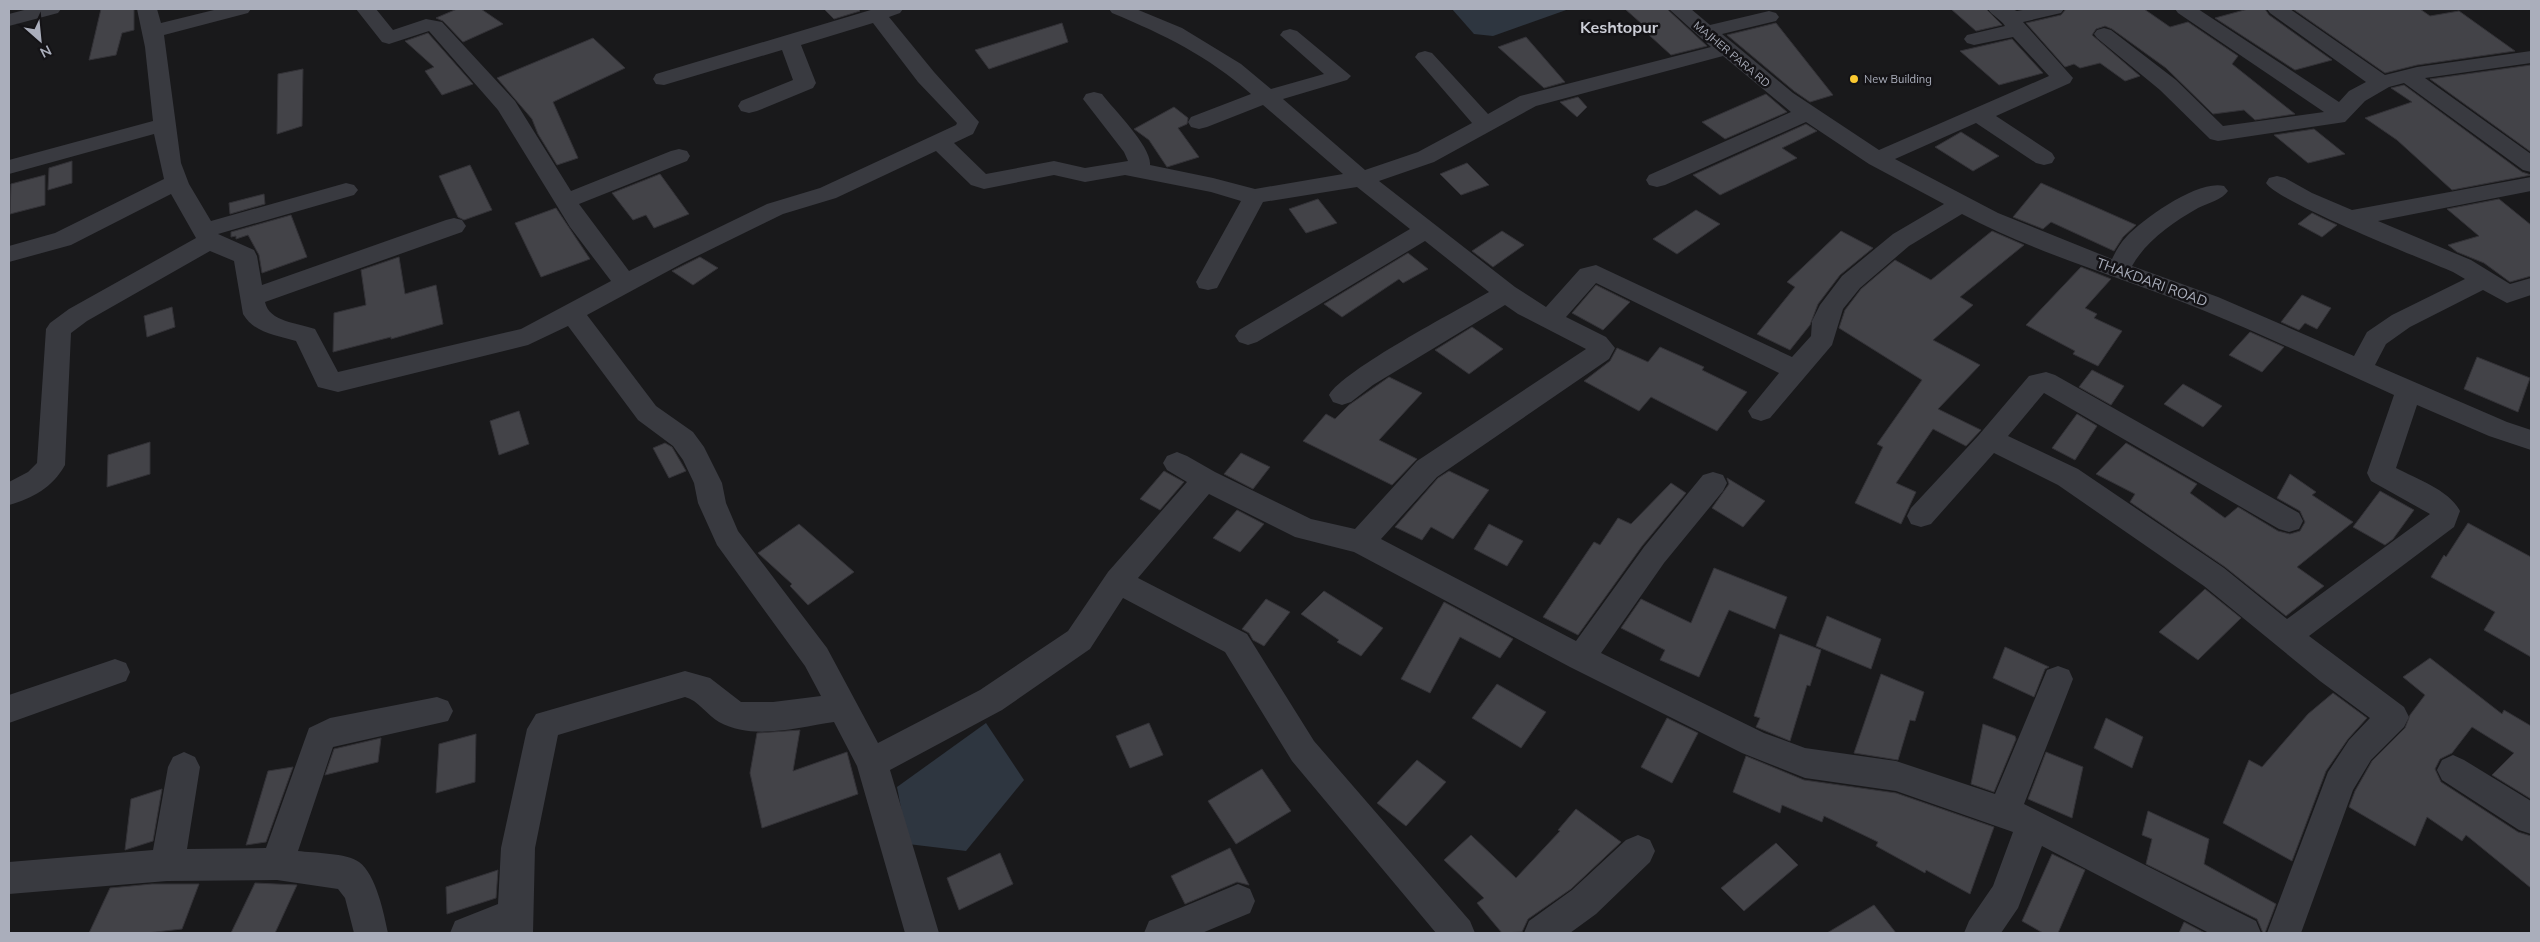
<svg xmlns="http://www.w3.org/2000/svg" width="2540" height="942" font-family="Mulish,sans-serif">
<rect width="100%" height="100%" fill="#19191b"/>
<!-- water -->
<g fill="#2e3640">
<polygon points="1452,9 1569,9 1493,36 1474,34"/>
<polygon points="986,723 1024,780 966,851 908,844 897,787"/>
</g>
<!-- building -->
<g fill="#434348" stroke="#333237">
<polygon points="101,9 134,9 134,30 122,33 116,55 89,60"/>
<polygon points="457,9 481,9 503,24 463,42 443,21 436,18"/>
<polygon points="824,9 858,9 860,11 834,19"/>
<polygon points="1625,9 1667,9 1707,46 1671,55 1638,25 1642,24"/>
<polygon points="1951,9 1986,9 2002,25 1976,31"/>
<polygon points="2066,9 2144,9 2170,27 2188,22 2238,56 2232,64 2295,114 2255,120 2244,110 2213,114 2166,68 2112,29 2105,26 2096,29 2092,35 2140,76 2125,81 2100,63 2080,68 2074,64 2065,67 2026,23 2061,15"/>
<polygon points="2248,9 2265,9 2269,15 2332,60 2295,70 2215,18"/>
<polygon points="2293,9 2420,9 2430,16 2459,11 2515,51 2417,65 2385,73"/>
<polygon points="1062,23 1068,42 989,69 975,50"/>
<polygon points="1776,23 1833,95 1810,102 1794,91 1727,35"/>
<polygon points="428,33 473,84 442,95 425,71 434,67 405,41"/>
<polygon points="1526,37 1565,82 1544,88 1498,47"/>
<polygon points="593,38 625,68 553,102 578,158 557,165 538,134 532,119 497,78"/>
<polygon points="2012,39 2043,73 1999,85 1960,51"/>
<polygon points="2531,65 2531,152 2430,79"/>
<polygon points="303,69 302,126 277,134 278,74"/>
<polygon points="2404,85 2522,172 2531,175 2452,190 2397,140 2365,118 2412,102 2391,88"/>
<polygon points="1766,94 1787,112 1725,139 1702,122"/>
<polygon points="1578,97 1587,107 1577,117 1560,102"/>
<polygon points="1174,107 1188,118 1187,124 1178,128 1199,157 1167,167 1149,140 1134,129"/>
<polygon points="1806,124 1817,131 1782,148 1797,158 1720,195 1693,175"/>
<polygon points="2314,129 2345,154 2308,163 2274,135"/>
<polygon points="1961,132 1999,156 1973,171 1935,147"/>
<polygon points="72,161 72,183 48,190 49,168"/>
<polygon points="1467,163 1489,185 1461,195 1440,174"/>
<polygon points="470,165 492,210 464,220 458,217 439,176"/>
<polygon points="660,174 689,214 654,228 646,215 633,220 612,193"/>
<polygon points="45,175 45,205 10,214 11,184"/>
<polygon points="2041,183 2136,225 2123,237 2114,251 2051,222 2043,229 2013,217"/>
<polygon points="264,194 265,204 230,214 229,203"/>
<polygon points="1318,199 1337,223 1306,233 1289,209"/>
<polygon points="2499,199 2531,225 2531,276 2510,282 2484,263 2457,252 2448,245 2479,236 2447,209"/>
<polygon points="556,208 590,259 541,277 515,223"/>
<polygon points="1696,210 1720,224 1677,254 1653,239"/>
<polygon points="2312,213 2322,218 2337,225 2322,237 2298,224"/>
<polygon points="291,215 307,257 262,273 259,255 248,235 236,239 236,236 231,237 231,232"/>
<polygon points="1502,231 1524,245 1493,267 1472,251"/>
<polygon points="1841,231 1873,248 1840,275 1818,304 1810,325 1790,350 1757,334 1795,287 1787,282"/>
<polygon points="1992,231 2024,245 1960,297 1973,305 1933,340 1980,365 1938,409 1981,430 1966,446 1933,429 1896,483 1916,492 1901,524 1855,503 1883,447 1877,444 1922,380 1839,328 1845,310 1861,289 1895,260 1931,280"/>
<polygon points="1408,253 1428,269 1403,283 1399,279 1342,317 1324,304"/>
<polygon points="399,257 405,294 436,285 443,324 391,339 391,337 333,352 334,313 366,305 361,270"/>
<polygon points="700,257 718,268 693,285 672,271"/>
<polygon points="2081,267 2111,279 2085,308 2097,314 2094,318 2122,331 2098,366 2073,354 2075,351 2026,325"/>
<polygon points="1596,285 1630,302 1603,330 1572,313"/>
<polygon points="2302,295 2331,308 2317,329 2305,323 2299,330 2281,322"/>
<polygon points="172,307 175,327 147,337 144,316"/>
<polygon points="1472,327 1503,349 1469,374 1435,350"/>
<polygon points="2250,332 2284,347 2262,372 2229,355"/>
<polygon points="1660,347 1704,367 1702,370 1747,392 1717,431 1651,397 1639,411 1584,381 1610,361 1617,348 1648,362"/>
<polygon points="2477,357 2530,378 2518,412 2464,389"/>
<polygon points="2092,370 2124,386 2111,405 2079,387"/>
<polygon points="1389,377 1422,393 1379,440 1417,459 1392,485 1303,441 1326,414 1335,419 1349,405"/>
<polygon points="2183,384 2222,406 2203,427 2164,404"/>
<polygon points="519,411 529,444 499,455 490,421"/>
<polygon points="2077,414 2097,426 2075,460 2052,448"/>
<polygon points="150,442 150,474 107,487 108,455"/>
<polygon points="665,443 672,447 686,471 669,478 653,448"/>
<polygon points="2126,443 2197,484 2190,493 2225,518 2238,507 2278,531 2290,534 2300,531 2305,522 2300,511 2277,498 2290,474 2316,492 2312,495 2353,522 2297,567 2324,586 2286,616 2225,567 2130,502 2135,494 2096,474"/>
<polygon points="1241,453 1270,467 1253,489 1224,474"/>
<polygon points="1164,471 1184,482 1160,510 1140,499"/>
<polygon points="1449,471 1489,490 1453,539 1431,527 1422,540 1395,527 1438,478"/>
<polygon points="1727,478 1765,501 1743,527 1712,508 1729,484"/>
<polygon points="1671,483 1686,493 1642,546 1578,635 1543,617 1594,542 1600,545 1618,518 1631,524"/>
<polygon points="2380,491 2414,510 2393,539 2385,545 2353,527"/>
<polygon points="1237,510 1264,524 1240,552 1213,538"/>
<polygon points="2468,523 2531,557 2531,657 2484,630 2495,612 2431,577 2444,555 2446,557"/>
<polygon points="799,524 854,572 808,605 790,586 792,584 758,553"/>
<polygon points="1489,524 1523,541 1507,566 1474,549"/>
<polygon points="1714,568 1787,597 1775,629 1729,610 1699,677 1660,660 1665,650 1621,628 1641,599 1691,623"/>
<polygon points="2205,589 2241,618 2198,660 2159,632"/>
<polygon points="1324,591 1383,628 1361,656 1337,642 1339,640 1301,614"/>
<polygon points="1266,599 1290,612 1264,646 1253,640 1249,633 1242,629"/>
<polygon points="1444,602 1513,639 1500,658 1460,637 1430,693 1401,679"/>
<polygon points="1827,616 1881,639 1871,669 1816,646"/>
<polygon points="1780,634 1821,650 1810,686 1807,685 1790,741 1756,727 1760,718 1754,716"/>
<polygon points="2005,647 2049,667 2045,669 2034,697 1993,678"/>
<polygon points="2430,658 2502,714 2504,710 2531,726 2531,799 2492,775 2514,753 2472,727 2452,753 2440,759 2435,769 2441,782 2518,832 2531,836 2531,888 2466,835 2462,841 2427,817 2415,846 2349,807 2355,791 2372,761 2405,728 2410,715 2425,695 2403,677"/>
<polygon points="1881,674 1924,692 1915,721 1910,720 1898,760 1854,753"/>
<polygon points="1497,684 1546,712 1521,748 1472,718"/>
<polygon points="2333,693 2367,718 2348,739 2326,771 2292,861 2223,823 2249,760 2262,767 2308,714"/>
<polygon points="1667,718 1698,733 1672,783 1641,767"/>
<polygon points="2106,718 2143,737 2132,768 2094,748"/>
<polygon points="1149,723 1163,755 1130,768 1116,736"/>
<polygon points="1983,724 2015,736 2016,739 1994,792 1971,784"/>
<polygon points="800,730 793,771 847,752 858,794 762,828 750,773 757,733"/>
<polygon points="476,734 475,782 436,793 439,744"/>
<polygon points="381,738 378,762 325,775 334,749"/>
<polygon points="2046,752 2083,767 2072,818 2028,799"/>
<polygon points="1746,756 1804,780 1896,793 1994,827 1970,894 1926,870 1925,873 1876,846 1878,842 1824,816 1822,822 1782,805 1780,813 1733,792"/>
<polygon points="1417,760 1446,782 1406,826 1377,803"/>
<polygon points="293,767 266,842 246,845 268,771"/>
<polygon points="1262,769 1291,811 1236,844 1208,801"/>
<polygon points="162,789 153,841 125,850 131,799"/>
<polygon points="1576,809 1621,842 1571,889 1528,919 1522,932 1502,933 1477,903 1484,898 1444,860 1471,835 1516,878 1560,831 1558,830"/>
<polygon points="2148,811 2209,839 2204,864 2276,904 2265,933 2263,933 2257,919 2146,864 2152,839 2142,835"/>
<polygon points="1776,843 1798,865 1744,911 1721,888"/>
<polygon points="1230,848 1249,885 1237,882 1185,904 1171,876"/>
<polygon points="1000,853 1013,884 959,910 947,878"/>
<polygon points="2052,854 2085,870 2058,933 2043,933 2022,921"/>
<polygon points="498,870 496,898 447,914 446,887"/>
<polygon points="255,883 297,885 275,933 231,933"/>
<polygon points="152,884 199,884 182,929 147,933 89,933 110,888"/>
<polygon points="1874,905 1896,933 1827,933"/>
<polygon points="2184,922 2205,933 2179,933"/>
</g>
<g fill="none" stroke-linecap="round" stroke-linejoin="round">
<!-- minor -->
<g fill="#393a40" fill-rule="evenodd">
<polygon points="28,9 61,9 58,13 9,26 9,14"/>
<path d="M137 9H157L161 23 218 9H251L248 13 164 35 181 163 189 184 211 221 346 183 354 185 358 190 354 195 218 234 254 250 257 256 262 285 446 220 454 218 462 220 466 226 462 232 265 302C269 322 298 323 315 329L338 372 521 329 611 281 570 227 498 110 429 31 389 44 382 42 356 9H376L393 30 426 19 442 22 515 101 571 191 671 151 679 149 687 151 690 156 687 161 579 204 629 271 767 204 820 188 956 125 957 123 918 82 873 23 801 45 816 83 813 88 757 111 749 113 741 111 738 106 741 101 793 80 782 50 664 85 656 84 653 79 656 74 874 9H903L900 13 889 17 934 72 979 122 973 134 954 143 986 174 1054 161 1085 168 1128 161 1124 152 1083 99 1086 94 1094 92 1102 94C1114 110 1152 147 1150 165L1213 178 1255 189 1343 174 1263 105 1207 127 1199 129 1191 127 1188 122 1191 117 1251 94C1208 56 1165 35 1112 13L1109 9H1136L1182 28 1241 64 1271 89 1324 74 1280 35 1283 31 1290 29 1297 31 1351 76 1347 80 1283 99 1365 170 1418 152 1472 123 1415 57 1418 53 1425 51 1432 53 1488 114 1520 96 1711 47 1669 9H1691L1710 25 1769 11 1776 13 1779 17 1776 21 1722 34 1793 93 1879 150 2049 76 2013 37 1974 45 1967 43 1964 39 1967 35 2005 26C2001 19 1992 16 1988 9H2012L2017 11 2028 9H2064L2061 13 2023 22 2073 78 2070 83 1996 116 2052 153 2055 158 2052 163 2044 165 2036 163 1976 123 1895 159 1998 213 2112 259C2116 251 2120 243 2127 236 2144 218 2199 179 2224 186L2228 191C2222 200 2208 203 2198 208 2172 223 2147 240 2132 266L2218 297 2354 356 2367 332 2392 315 2465 279 2453 272C2423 259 2278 202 2266 183L2269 178 2277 176 2285 178 2312 193 2352 210 2531 177V191L2378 221 2471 260 2510 284 2531 278V295L2507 303 2483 290 2410 327 2386 344 2375 365 2507 422 2531 430V450L2489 436 2417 405 2396 468C2417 479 2449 490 2460 511L2454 527 2309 636 2404 707 2409 717 2404 727 2371 760 2353 790 2301 933H2267L2328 772 2349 740 2370 718 2320 681 2204 586 2058 485 1994 453 1931 524 1921 527 1911 524 1907 516 1911 508 1978 436 2029 376 2046 372 2055 375 2299 513 2303 521 2299 529 2289 532 2279 529 2044 393 2008 436 2078 469 2224 568 2287 619 2430 514 2371 481 2367 473 2394 395C2330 366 2266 336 2200 309 2121 277 2037 254 1962 214L1909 246 1860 288 1843 309 1832 345 1770 418 1761 421 1752 418 1748 411 1779 373 1596 283 1566 317 1606 337 1615 348 1609 359 1437 477 1381 539 1576 641 1644 547 1703 475 1713 472 1723 475 1727 483 1723 491 1664 563 1601 653 1764 733 1805 748 1896 761 1995 794 2047 670 2058 666 2069 670 2073 679 2024 804 2256 921 2261 933H2209L2042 846 2018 908 2001 933H1964L1969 921 1993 886 2013 832 1896 791 1805 778 1742 753 1570 667 1354 552 1295 537 1209 494 1138 578 1247 634 1314 741 1470 921 1475 933H1436L1292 761 1225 652 1123 598 1090 649 1002 710 890 770 939 933H905L857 766 834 722C798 727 754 741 719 722 708 716 698 700 685 697L558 735 535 848 533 933H450L455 921 498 904 501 848 527 729 536 714 685 671 710 678 741 702H773L821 696 805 666 717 545 698 503 694 483 683 460 673 446 638 420 568 326 528 345 338 392 318 387 296 341C276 335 254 333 243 314L234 261 210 251 87 321 71 333 65 465C52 488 33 498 9 505V482L28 472 37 463 46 329 50 323 69 309 196 238 171 194 71 245 9 262V246L55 233 164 179 154 134 9 174V160L153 121 145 47ZM1723 56 1791 112 1649 175 1646 180 1649 185 1657 187 1665 185 1806 122 1869 164 1944 204 1893 234 1842 276 1820 305 1812 321 1811 336 1792 357 1596 265 1580 269 1546 307 1515 287 1379 181 1434 162 1536 106ZM936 151 971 185 984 189 1054 175 1085 182 1125 175 1211 192 1241 201 1196 282 1199 288 1208 290 1217 288 1263 202 1357 187 1410 229 1239 330 1235 336 1239 342 1248 345 1257 342 1425 241 1489 292C1458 310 1343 370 1329 395L1333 402 1342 405 1351 402 1373 385 1505 305 1518 314 1586 349 1417 461 1355 529 1311 519 1215 472 1187 456 1177 452 1167 456 1163 463 1167 470 1187 482 1108 572 1068 631 980 690 878 743 827 648 738 531 726 503 722 483 704 447 693 432 656 406 587 315 683 263 783 214 836 198Z"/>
<polygon points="2175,9 2198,9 2339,102 2349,91 2366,82 2270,13 2267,9 2290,9 2385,75 2417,67 2531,51 2531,63 2425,78 2531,154 2531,172 2523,170 2404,83 2389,87 2365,101 2345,122 2218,141 2210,139 2160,90 2097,38 2094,34 2097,30 2104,28 2111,30 2176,80 2223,126 2324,112 2178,13"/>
<polygon points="115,659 126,663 130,672 126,681 9,723 9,695"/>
<path d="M437 697 448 701 453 711 448 721 333 747 298 851C314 853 347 853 359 862 376 874 384 914 388 933H354L345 898 338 889 277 880 167 881 9 894V862L153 850 168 767 173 757 184 752 195 757 200 767 187 849 266 848 309 728 330 718Z"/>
<polygon points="2453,755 2464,760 2531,801 2531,834 2519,830 2442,780 2437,770 2442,760"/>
<polygon points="1638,835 1650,840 1655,851 1650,862 1596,914 1570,933 1524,933 1529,921 1572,890 1626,840"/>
<polygon points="1238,884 1250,889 1255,901 1250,913 1202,933 1144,933 1149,921"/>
</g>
</g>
<!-- markers -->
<circle fill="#fbc930" stroke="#141316" stroke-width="2" cx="1854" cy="79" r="5"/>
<g text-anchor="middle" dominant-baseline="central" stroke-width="5" stroke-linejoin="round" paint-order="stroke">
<!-- far-street labels -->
<g font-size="11" fill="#aaaebb" stroke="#141316">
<text transform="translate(1732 54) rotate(40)">MAJHER PARA RD</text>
</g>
<!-- far-poi labels -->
<g font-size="11" fill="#aaaebb" stroke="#141316" text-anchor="start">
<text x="1864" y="79">New Building</text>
</g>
<!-- street labels -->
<g font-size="14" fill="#aaaebb" stroke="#141316">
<text transform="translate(2152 282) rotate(20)">THAKDARI ROAD</text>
</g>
<!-- far-district labels -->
<g font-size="16" font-weight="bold" fill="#ccced7" stroke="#141316">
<text x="1619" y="27">Keshtopur</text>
</g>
</g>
<!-- border -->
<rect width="2540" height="942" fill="none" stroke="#aaaebb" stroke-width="20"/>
<!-- north arrow -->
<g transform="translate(40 40) rotate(153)" stroke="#141316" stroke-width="4" paint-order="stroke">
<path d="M0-4L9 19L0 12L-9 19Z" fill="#aaaebb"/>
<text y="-8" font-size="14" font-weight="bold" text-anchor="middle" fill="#aaaebb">N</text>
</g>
</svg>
